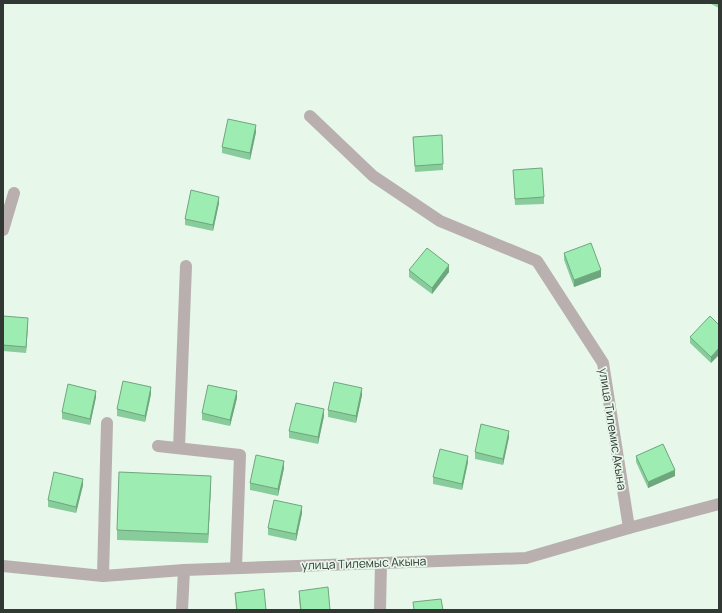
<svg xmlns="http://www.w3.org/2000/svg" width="722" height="613" font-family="Manrope,sans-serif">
<rect width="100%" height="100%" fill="#e7f8eb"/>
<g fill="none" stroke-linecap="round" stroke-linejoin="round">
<!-- lane -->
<g stroke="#b9afaf" stroke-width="12">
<polyline points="3,230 14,193"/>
<polyline points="158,446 240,455 236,568"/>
<polyline points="179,448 186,266"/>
<polyline points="103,576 107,423"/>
<polyline points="380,610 381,563"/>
</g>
<!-- street -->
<g stroke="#b9afaf" stroke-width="12">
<polyline points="310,116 373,176 440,221 537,261 603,363 629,528"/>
<polyline points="3,566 103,576 184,570 526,558 629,528 719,504"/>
<polyline points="182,610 184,570"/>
</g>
</g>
<!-- wall -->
<g fill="#87cc9a">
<polygon points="709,3 719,3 719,8"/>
<polygon points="256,132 250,160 222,153 222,147"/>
<polygon points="413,137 443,164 443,170 415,172"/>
<polygon points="513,170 544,197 544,204 515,205"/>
<polygon points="219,203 213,231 185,225 185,219"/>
<polygon points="564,253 601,277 574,287 564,260"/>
<polygon points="409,270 449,272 432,294 409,277"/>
<polygon points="3,316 28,324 26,353 3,351"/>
<polygon points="719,325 711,363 690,343 690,337"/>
<polygon points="151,394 145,422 117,416 117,409"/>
<polygon points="362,395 356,423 328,417 328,410"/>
<polygon points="96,397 90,425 62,419 62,412"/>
<polygon points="237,398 230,426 202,420 202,413"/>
<polygon points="324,416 318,444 289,438 289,431"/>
<polygon points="509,437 503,465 475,459 475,452"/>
<polygon points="636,456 675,476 648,488 636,462"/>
<polygon points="468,462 462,490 433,484 433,477"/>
<polygon points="284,468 278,496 250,490 250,483"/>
<polygon points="83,485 76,513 48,507 48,500"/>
<polygon points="211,485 208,543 117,540 117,530"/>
<polygon points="302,513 296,541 268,535 268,528"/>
<polygon points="299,591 330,610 300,610 299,597"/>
<polygon points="235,593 266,610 236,610"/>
</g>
<!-- shaded-wall -->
<g fill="#6ea67d">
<polygon points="256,125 256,132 250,160 250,153"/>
<polygon points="219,197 219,203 213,231 213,225"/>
<polygon points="449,265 449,272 432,294 432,288"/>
<polygon points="601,270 601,277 574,287 574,280"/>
<polygon points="28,318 28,324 26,353 26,347"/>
<polygon points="719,348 719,355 711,363 711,357"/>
<polygon points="151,387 151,394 145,422 145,416"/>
<polygon points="362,388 362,395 356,423 356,416"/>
<polygon points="96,391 96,397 90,425 90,419"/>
<polygon points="237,391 237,398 230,426 230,420"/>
<polygon points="324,409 324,416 318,444 318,437"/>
<polygon points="509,431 509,437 503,465 503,459"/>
<polygon points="468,456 468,462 462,490 462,484"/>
<polygon points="284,461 284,468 278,496 278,489"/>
<polygon points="675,470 675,476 648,488 648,482"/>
<polygon points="211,476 211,485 208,543 208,534"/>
<polygon points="83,479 83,485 76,513 76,507"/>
<polygon points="302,506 302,513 296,541 296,534"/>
</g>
<!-- building -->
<g fill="#9dedb3" stroke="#6ea67d">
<polygon points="228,119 256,125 250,153 222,147"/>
<polygon points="442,135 443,164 415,166 413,137"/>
<polygon points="542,168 544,197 515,199 513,170"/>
<polygon points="191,190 219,197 213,225 185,219"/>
<polygon points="591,243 601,270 574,280 564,253"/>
<polygon points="427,248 449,265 432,288 409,270"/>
<polygon points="3,316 28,318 26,347 3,345"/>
<polygon points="710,316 719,325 719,348 711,357 690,337"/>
<polygon points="123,381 151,387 145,416 117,409"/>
<polygon points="334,382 362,388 356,416 328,410"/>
<polygon points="68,384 96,391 90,419 62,412"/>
<polygon points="208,385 237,391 230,420 202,413"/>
<polygon points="296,403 324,409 318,437 289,431"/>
<polygon points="481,424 509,431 503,459 475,452"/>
<polygon points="663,444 675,470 648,482 636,456"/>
<polygon points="440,449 468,456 462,484 433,477"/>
<polygon points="256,455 284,461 278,489 250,483"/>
<polygon points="54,472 83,479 76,507 48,500"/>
<polygon points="119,472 211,476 208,534 117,530"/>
<polygon points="274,500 302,506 296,534 268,528"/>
<polygon points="328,587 330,610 301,610 299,591"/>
<polygon points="264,589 266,610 237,610 235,593"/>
<polygon points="441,599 443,610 414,610 413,602"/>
</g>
<g text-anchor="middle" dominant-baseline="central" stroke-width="3.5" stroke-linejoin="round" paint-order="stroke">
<!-- street labels -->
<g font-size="12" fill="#313833" stroke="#e7f8eb">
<text transform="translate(613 429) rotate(81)">улица Тилемис Акына</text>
<text transform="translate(364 563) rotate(-2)">улица Тилемыс Акына</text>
</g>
</g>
<!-- border -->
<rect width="722" height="613" fill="none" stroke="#313833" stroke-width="8"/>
</svg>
